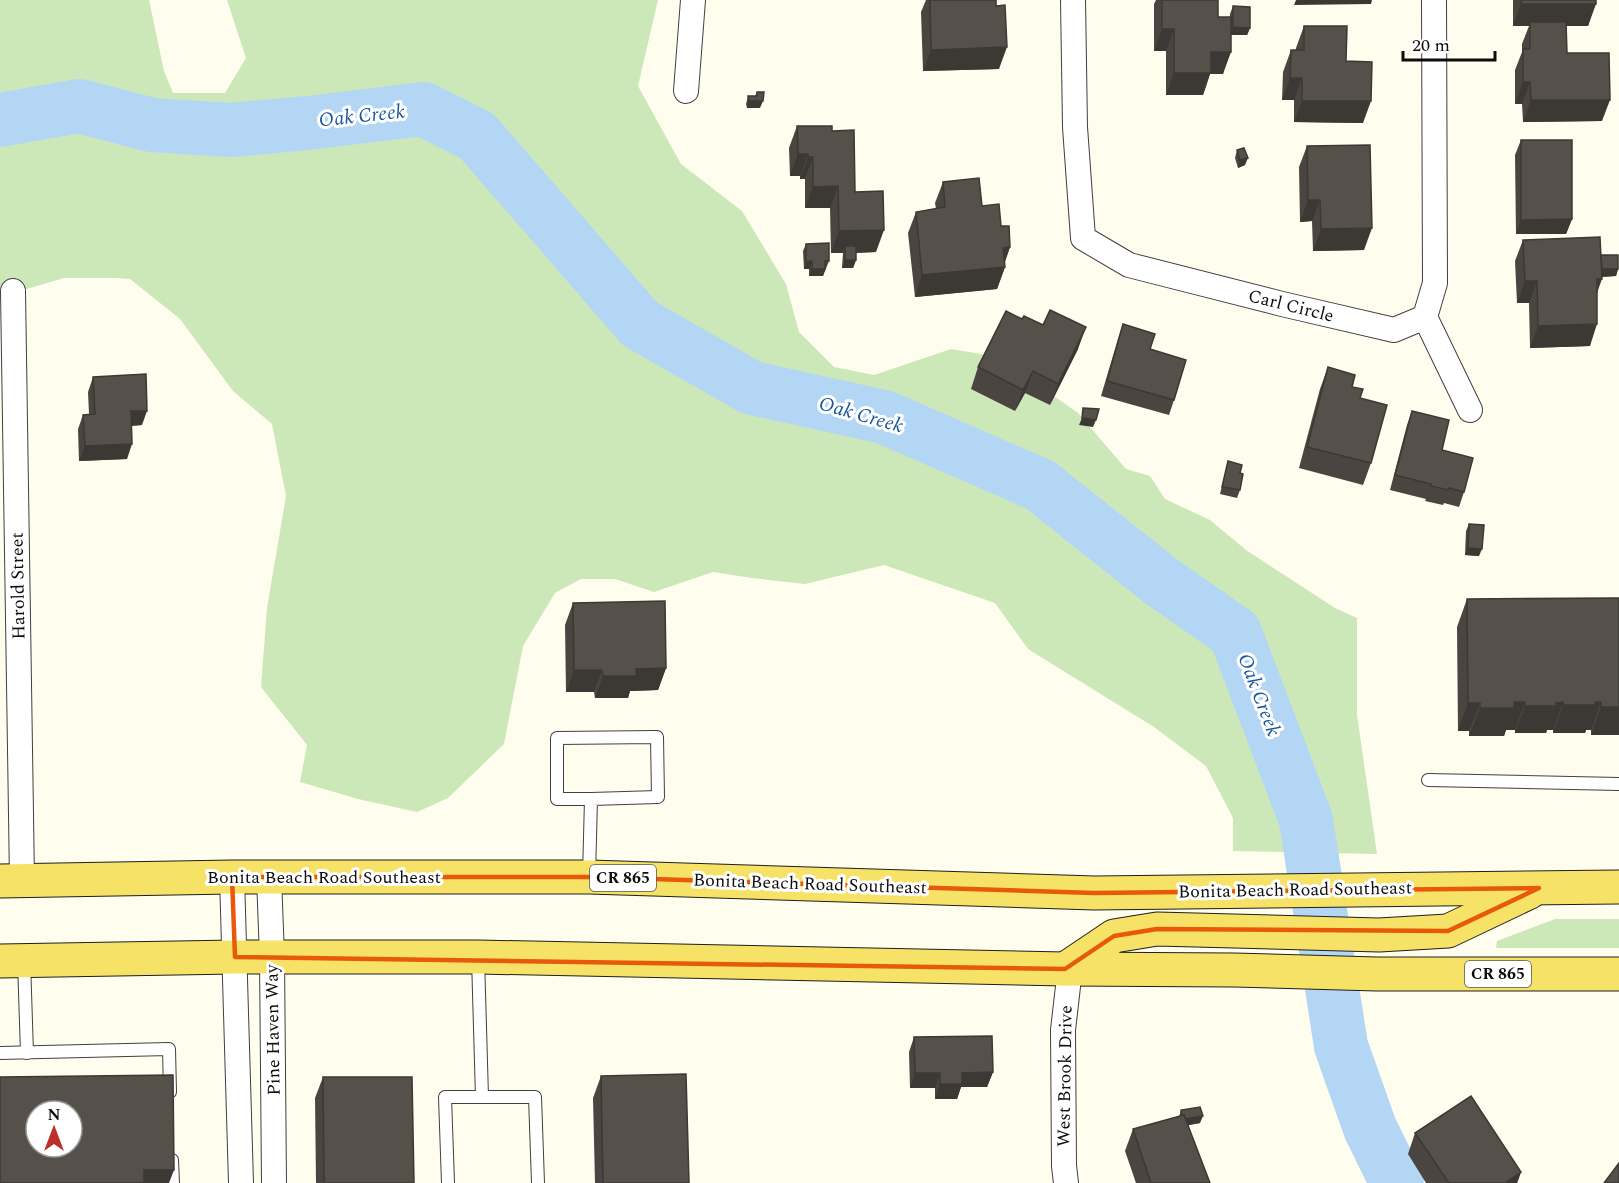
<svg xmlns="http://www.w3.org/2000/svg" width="1619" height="1183" font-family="Spectral,serif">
<rect width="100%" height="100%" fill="#fffdee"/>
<!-- green -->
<g fill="#cce8b9">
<polygon points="0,0 149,0 164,71 173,93 225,93 246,58 227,0 658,0 638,86 681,164 742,211 786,284 799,332 834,367 874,375 951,349 999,357 1078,413 1126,469 1150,476 1165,499 1210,520 1246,550 1335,608 1357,618 1357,715 1377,854 1233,851 1233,818 1206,766 1154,727 1028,649 995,603 884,565 805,584 752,578 713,572 654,592 615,579 581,579 555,593 523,646 504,744 448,798 417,812 358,799 300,782 307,745 261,687 267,608 286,496 272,424 233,391 180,319 130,279 116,278 64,278 13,293 0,300"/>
<polygon points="1555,919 1619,919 1619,948 1496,948 1497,941"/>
</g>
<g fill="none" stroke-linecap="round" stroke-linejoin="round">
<!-- river -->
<polyline stroke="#b4d6f5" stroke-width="54" points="0,120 79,106 152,125 230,130 308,123 423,109 477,136 640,324 752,388 884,417 1040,485 1162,582 1235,633 1306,820 1341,1046 1370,1128 1397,1183"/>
<defs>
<g id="lane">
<polyline points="1428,780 1619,784"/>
<polyline points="589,876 591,799 658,797 657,737 557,738 557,799 591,799"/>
<polyline points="478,958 482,1097"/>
<polyline points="24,961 27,1053"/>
<polyline points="0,1053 169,1049 170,1092"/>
<polyline points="172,1160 173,1183"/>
<polyline points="448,1183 445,1097 535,1097 538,1183"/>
</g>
<g id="street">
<polyline points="1073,0 1075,127 1083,238 1129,265 1282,304 1394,330 1425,317 1435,283 1434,0"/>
<polyline points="686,91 693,0"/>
<polyline points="13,291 22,880"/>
<polyline points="1425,317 1470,410"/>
<polyline points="232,877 241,1183"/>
<polyline points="269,877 272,957 274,1183"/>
<polyline points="1066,1183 1064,1166 1063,1030 1070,969"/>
</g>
<g id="primary">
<polyline points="0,881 232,877 589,877 1094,893 1619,887"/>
<polyline points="0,961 235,957 478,957 1065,969 1234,970 1377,974 1619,974"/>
<polyline points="1065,969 1114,936 1157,929 1379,935 1448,931 1530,892"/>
</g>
</defs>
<!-- lane casing -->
<use href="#lane" stroke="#404040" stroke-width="14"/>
<!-- street casing -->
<use href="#street" stroke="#404040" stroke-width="26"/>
<!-- primary casing -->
<use href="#primary" stroke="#1e1e1e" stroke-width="35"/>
<!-- lane -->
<use href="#lane" stroke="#fff" stroke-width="12"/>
<!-- street -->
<use href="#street" stroke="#fff" stroke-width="24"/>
<!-- primary -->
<use href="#primary" stroke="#f6e267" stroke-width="33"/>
</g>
<!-- wall -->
<g fill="#4a4540">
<polygon points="926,0 996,0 999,69 923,71 921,12"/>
<polygon points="1156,0 1218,0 1218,17 1230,17 1230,14 1233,6 1250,28 1247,35 1231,35 1223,74 1210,74 1203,95 1166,95 1166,51 1154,51 1154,4"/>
<polygon points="1513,0 1596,0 1588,26 1566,26 1567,53 1602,121 1523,122 1522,104 1515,104 1515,70 1522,52 1522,44 1529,26 1513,26"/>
<polygon points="1304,26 1346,61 1363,123 1294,122 1294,100 1282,100 1283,72 1291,50 1296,50 1296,48"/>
<polygon points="757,92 760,108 747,108 746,104 748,96 755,96"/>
<polygon points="797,126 832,131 855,192 876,252 856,253 856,260 853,268 842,268 843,253 831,253 830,208 805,208 805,179 800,179 800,176 790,176 789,148"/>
<polygon points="1521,140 1572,219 1566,234 1516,234 1515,155"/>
<polygon points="1307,146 1364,250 1313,251 1312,221 1300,222 1299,167"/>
<polygon points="1237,150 1245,165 1238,168 1235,158"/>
<polygon points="943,182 982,206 1001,226 1010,247 1004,263 1005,267 997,289 915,297 908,233 916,212 936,209 935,203"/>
<polygon points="1523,240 1601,257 1618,269 1616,276 1601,277 1597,293 1590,346 1530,348 1529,303 1517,303 1515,261"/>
<polygon points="806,244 829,261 823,276 809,276 809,269 804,269 803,251"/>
<polygon points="1123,324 1150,349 1174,400 1169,415 1101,396 1118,339"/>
<polygon points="1078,349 1050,405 1025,393 1015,411 971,389 978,367"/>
<polygon points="1328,367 1352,387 1360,398 1371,463 1363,485 1299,468 1320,389"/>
<polygon points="93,377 142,425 131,426 127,459 79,461 78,429 83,415 89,414 88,392"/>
<polygon points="1412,411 1442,450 1464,492 1459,507 1444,503 1443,505 1425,501 1426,499 1390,490 1407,425"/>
<polygon points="1228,461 1240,473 1240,490 1237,498 1220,494"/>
<polygon points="1469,524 1479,556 1465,555 1466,531"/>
<polygon points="1619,598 1619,735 1591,735 1591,730 1586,730 1585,733 1553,733 1553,730 1547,730 1546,733 1515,733 1515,730 1506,730 1504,736 1469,736 1469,731 1458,731 1457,627 1467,599"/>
<polygon points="573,603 666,668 658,690 630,691 628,698 595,698 594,692 566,692 565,625"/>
<polygon points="914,1037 993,1072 987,1087 961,1087 957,1099 935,1099 935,1088 910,1088 909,1052"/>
<polygon points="601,1076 689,1183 595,1183 593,1098"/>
<polygon points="323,1077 414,1183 316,1183 315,1098"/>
<polygon points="1181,1110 1200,1123 1188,1125 1210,1183 1136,1183 1125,1151 1133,1129 1179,1117"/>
<polygon points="1415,1133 1521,1172 1517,1183 1426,1183 1408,1154"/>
</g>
<!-- shaded-wall -->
<g fill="#3c3834">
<polygon points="1296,0 1372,0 1371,4 1294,5"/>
<polygon points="1521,4 1596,4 1588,26 1530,26 1530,22 1529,26 1513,26"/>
<polygon points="1233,27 1250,28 1247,35 1230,35"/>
<polygon points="1162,29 1174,29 1166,51 1154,51"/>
<polygon points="1007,47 999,69 923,71 931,50"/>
<polygon points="1211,52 1231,52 1223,74 1210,74 1203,95 1166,95 1174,73"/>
<polygon points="1290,78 1302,78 1294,100 1282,100"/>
<polygon points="1523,82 1530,82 1522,104 1515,104"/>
<polygon points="1531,100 1610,100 1602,121 1523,122"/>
<polygon points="749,101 763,101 760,108 747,108"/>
<polygon points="1302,101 1371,101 1363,123 1294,122"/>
<polygon points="798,154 808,154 800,176 790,176"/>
<polygon points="808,157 813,157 805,179 800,179"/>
<polygon points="1248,158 1245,165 1238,168 1240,160"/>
<polygon points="838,186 830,208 805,208 813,187"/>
<polygon points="1308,200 1320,200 1312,221 1300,222"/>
<polygon points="1572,219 1566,234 1516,234 1521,220"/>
<polygon points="1372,228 1364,250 1313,251 1321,229"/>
<polygon points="884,230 876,252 845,253 845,246 843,253 831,253 839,231"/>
<polygon points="1010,247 1003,268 1005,267 997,289 915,297 922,275 1003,248"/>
<polygon points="845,260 856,260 853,268 842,268"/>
<polygon points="812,261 809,269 804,269 806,262"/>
<polygon points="812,269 825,269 823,276 809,276"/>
<polygon points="1602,269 1618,269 1616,276 1599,277"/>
<polygon points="1597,279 1602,279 1594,301"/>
<polygon points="1525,281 1537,281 1529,303 1517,303"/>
<polygon points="1597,324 1590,346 1530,348 1538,326"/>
<polygon points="1086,327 1078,349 1050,405 1058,384"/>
<polygon points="1033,371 1025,393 1015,411 1023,390"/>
<polygon points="131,411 147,411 142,425 125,426"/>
<polygon points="1082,418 1096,420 1093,427 1079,425"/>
<polygon points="132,444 127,459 79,461 85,446"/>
<polygon points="1468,548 1482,549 1479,556 1465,555"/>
<polygon points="666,668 658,690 630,691 628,698 595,698 603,676 636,669"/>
<polygon points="574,670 602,670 594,692 566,692"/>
<polygon points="1514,702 1525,702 1515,730 1506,730 1504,736 1469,736 1480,708"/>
<polygon points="1563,702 1553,730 1547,730 1546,733 1515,733 1525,706"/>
<polygon points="1595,702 1601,702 1591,730 1586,730 1585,733 1553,733 1563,705"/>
<polygon points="1468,703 1480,703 1469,731 1458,731"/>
<polygon points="1601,707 1619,707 1619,735 1591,735"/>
<polygon points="993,1072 987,1087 961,1087 957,1099 935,1099 940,1084 962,1073"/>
<polygon points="915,1073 940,1073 935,1088 910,1088"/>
<polygon points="1203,1116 1200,1123 1179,1127 1182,1119"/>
<polygon points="144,1170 174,1170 169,1183 140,1183"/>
<polygon points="1521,1172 1517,1183 1505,1183"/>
</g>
<!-- building -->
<g fill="#56504a" stroke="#3c3834" stroke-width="1.5" fill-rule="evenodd">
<polygon points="930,0 996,0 996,6 1005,5 1007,47 931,50"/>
<polygon points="1162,0 1218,0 1218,17 1231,17 1231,52 1211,52 1211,73 1174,73 1174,29 1162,29"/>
<rect x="1521" y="0" width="75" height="4"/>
<polygon points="1233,6 1250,7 1250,28 1233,27"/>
<polygon points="1530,22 1566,22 1567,53 1609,53 1610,100 1531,100 1530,82 1523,82 1523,49 1530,49"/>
<polygon points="1304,26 1347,26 1346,61 1372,62 1371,101 1302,101 1302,78 1290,78 1291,50 1304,50"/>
<polygon points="757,92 764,92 763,101 749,101 748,96 757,96"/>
<polygon points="797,126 832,126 832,131 854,130 855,192 883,191 884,230 839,231 838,186 813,187 813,157 808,157 808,154 798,154"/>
<polygon points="1521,140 1572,140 1572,219 1521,220"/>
<polygon points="1370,145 1372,228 1321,229 1320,200 1308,200 1307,146"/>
<polygon points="1244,148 1248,158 1240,160 1237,150"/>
<polygon points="979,178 982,206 999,204 1001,226 1009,226 1010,247 1003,248 1005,267 922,275 916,212 945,207 943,182"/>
<polygon points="1600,237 1602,279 1597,279 1597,324 1538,326 1537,281 1525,281 1523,240"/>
<polygon points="829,243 829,261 825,261 825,269 812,269 812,261 806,262 806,244"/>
<rect x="845" y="246" width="11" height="14"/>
<polygon points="1601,255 1618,255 1618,269 1602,269"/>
<polygon points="1050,310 1086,327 1058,384 1033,371 1023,390 978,367 1006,311 1022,319 1024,316 1043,325"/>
<polygon points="1123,324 1155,334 1150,349 1186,360 1174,400 1107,381"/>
<polygon points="1328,367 1355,375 1352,387 1363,389 1360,398 1387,405 1371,463 1307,447"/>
<polygon points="146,374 147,411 131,411 132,444 85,446 83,415 95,414 93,377"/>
<polygon points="1083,408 1099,409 1096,420 1082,418"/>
<polygon points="1412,411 1449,420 1442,450 1473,458 1464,492 1449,488 1448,490 1431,486 1431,484 1395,475"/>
<polygon points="1228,461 1242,465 1240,473 1243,474 1240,490 1222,487"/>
<polygon points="1469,524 1484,525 1482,549 1468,548"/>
<polygon points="1619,598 1619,707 1601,707 1601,702 1595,702 1595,705 1563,705 1563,702 1556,703 1556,706 1525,706 1525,702 1514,702 1514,708 1480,708 1480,703 1468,703 1467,599"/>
<polygon points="665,601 666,668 636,669 636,676 603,676 602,670 574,670 573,603"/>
<polygon points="992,1036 993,1072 962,1073 962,1084 940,1084 940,1073 915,1073 914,1037"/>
<polygon points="686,1074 689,1183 603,1183 601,1076"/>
<path d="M173 1075 174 1170H144V1183H0V1077ZM36 1111H72V1147H36Z"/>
<polygon points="323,1077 412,1077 414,1183 324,1183"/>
<polygon points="1471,1096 1521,1172 1505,1183 1449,1183 1415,1133"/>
<polygon points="1200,1107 1203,1116 1185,1119 1184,1115 1182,1116 1181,1110"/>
<polygon points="1184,1115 1210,1183 1151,1183 1133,1129"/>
<polygon points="1619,1163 1619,1183 1604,1183"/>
</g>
<!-- marked area -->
<path fill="none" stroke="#e8590c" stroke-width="4.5" stroke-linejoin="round" d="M232 877H589L1094 893 1539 888 1448 931 1157 929 1114 936 1065 969 235 957Z"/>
<g text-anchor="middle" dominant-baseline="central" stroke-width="6" stroke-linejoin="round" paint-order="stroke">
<!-- shield labels -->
<g fill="#fff" stroke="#565656" stroke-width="1.5">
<rect x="590" y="865" width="66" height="26" rx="4.5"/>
<rect x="1465" y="961" width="66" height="26" rx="4.5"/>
</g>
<g font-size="16" font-weight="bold" fill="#0d0d0d">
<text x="623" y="878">CR 865</text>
<text x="1498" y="974">CR 865</text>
</g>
<!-- street labels -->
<g font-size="18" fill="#0d0d0d" stroke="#fff">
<text transform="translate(1291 306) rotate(14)">Carl Circle</text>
<text transform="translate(18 586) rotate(-91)">Harold Street</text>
<text x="324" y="877">Bonita Beach Road Southeast</text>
<text transform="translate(810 884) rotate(2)">Bonita Beach Road Southeast</text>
<text transform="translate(1295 890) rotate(-1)">Bonita Beach Road Southeast</text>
<text transform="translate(273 1030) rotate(-91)">Pine Haven Way</text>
<text transform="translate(1065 1076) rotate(-89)">West Brook Drive</text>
</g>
<!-- water labels -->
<g font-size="20" font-style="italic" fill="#19559d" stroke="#fff">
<text transform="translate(362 116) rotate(-6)">Oak Creek</text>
<text transform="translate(861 415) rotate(16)">Oak Creek</text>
<text transform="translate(1259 695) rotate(69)">Oak Creek</text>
</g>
</g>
<!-- north arrow -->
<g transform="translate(54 1129)"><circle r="28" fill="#ffffff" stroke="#9e9e9e" stroke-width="1.5"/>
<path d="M0-4.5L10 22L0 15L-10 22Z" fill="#bb3028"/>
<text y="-9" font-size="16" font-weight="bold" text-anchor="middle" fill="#0d0d0d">N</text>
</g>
<!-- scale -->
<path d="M1403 51v9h92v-9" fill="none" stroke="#0d0d0d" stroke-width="3"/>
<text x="1412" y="51" font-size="18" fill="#0d0d0d" stroke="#ffffff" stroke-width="4.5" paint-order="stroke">20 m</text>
</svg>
